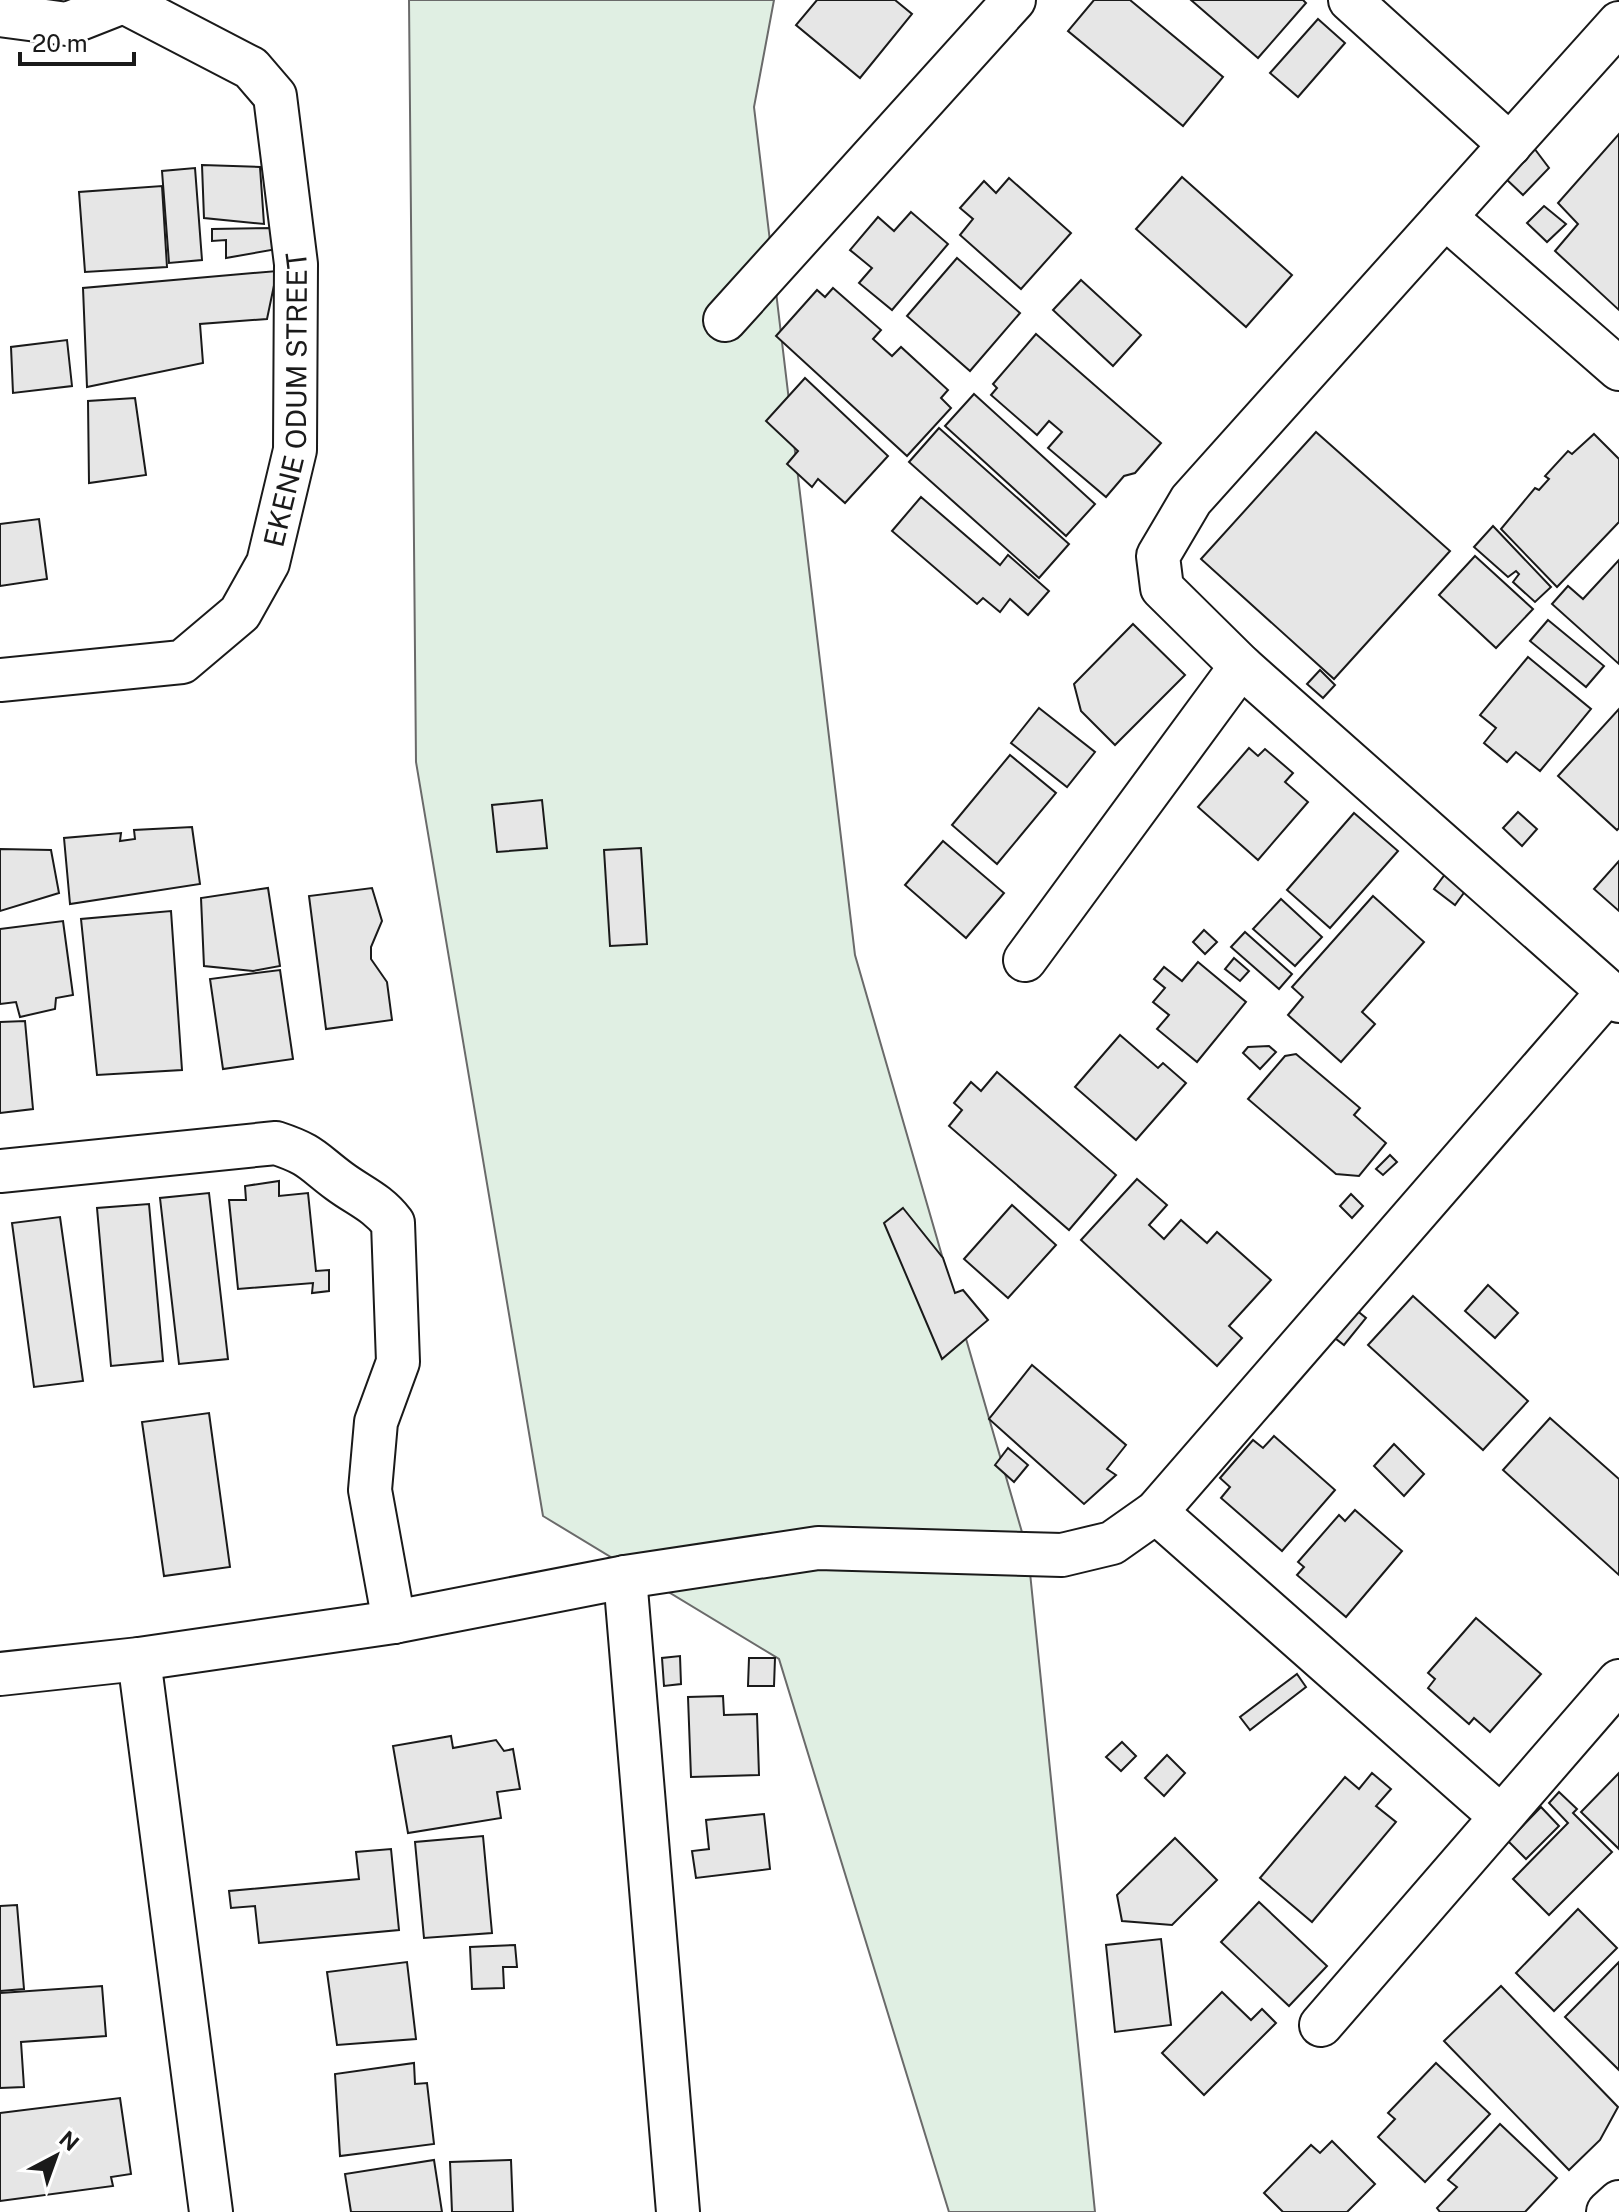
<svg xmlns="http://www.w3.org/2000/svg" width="1619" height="2212" font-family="'Public Sans',sans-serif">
<rect width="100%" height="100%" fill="#fff"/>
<!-- green -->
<polygon fill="#e0efe3" stroke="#6a6a6a" stroke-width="2" points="409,0 774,0 754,107 855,955 1028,1553 1095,2212 949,2212 779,1659 543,1516 416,762"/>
<!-- building -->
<g fill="#e6e6e6" stroke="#1a1a1a" stroke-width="2">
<polygon points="817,0 895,0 912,14 860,78 796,25"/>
<polygon points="1094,0 1130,0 1223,77 1183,126 1068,31"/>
<polygon points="1191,0 1303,0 1306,3 1258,58"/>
<polygon points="1318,19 1345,43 1298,97 1270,73"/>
<polygon points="1619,134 1619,310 1555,251 1578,224 1558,203"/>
<polygon points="1534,148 1549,168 1523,195 1505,178"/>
<polygon points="202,165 260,167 264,224 204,218"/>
<polygon points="195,168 202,260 169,263 162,171"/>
<polygon points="1182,177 1292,275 1246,327 1136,229"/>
<polygon points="1009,178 1071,233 1021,289 960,235 973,219 960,208 984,181 996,193"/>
<polygon points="162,186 167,267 85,272 79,192"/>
<polygon points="1544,206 1566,224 1547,242 1527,223"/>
<polygon points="911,212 948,244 892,310 859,283 872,268 850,250 878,217 894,231"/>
<polygon points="274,228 277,249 226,258 226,240 212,241 212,229"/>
<polygon points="957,258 1020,313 970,371 907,316"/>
<polygon points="277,271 267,319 200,324 203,363 87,387 83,288"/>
<polygon points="1081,280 1141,335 1113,366 1053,310"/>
<polygon points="833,288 881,330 873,339 892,356 901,347 948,390 941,398 951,408 907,456 776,336 817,290 825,297"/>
<polygon points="1036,334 1161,443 1135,473 1124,476 1106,497 1048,448 1062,432 1049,421 1037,435 991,395 997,388 993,384"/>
<polygon points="67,340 72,386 13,393 11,347"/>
<polygon points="805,378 888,456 845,503 818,479 812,487 787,464 798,451 766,421"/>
<polygon points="974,394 1095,504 1066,536 945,426"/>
<polygon points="135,398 146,475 89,483 88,401"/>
<polygon points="939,428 1069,544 1039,578 909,462"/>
<polygon points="1316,432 1450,551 1334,679 1201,559"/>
<polygon points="1594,434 1619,459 1619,522 1557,587 1501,529 1535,488 1539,490 1549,479 1545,476 1568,451 1572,454"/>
<polygon points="921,497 1000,565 1008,555 1049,591 1028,615 1010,599 1000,612 983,598 977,604 892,531"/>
<polygon points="39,519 47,579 0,586 0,524"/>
<polygon points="1493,526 1551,587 1535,602 1513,582 1519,574 1516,571 1508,577 1474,547"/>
<polygon points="1475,556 1533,609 1496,648 1439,595"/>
<polygon points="1619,560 1619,664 1552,604 1568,586 1583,599"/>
<polygon points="1548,620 1604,666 1586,687 1530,641"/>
<polygon points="1133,624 1185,675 1115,745 1081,711 1074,684"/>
<polygon points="1528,657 1591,709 1540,771 1516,752 1507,762 1484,743 1496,728 1480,715"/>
<polygon points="1320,670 1335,685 1323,698 1307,684"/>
<polygon points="1039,708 1095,752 1067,787 1011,743"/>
<polygon points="1619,709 1619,828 1617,830 1558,776"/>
<polygon points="1249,748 1258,756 1265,749 1293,773 1285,782 1308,802 1258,860 1198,807"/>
<polygon points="1010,755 1056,793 997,864 952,825"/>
<polygon points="542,800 547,848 497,852 492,805"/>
<polygon points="1518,812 1537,829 1522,846 1503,828"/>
<polygon points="1354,813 1398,851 1330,928 1287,890"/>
<polygon points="192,827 200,884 70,904 64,838 121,833 120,841 135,839 134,830"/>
<polygon points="943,841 1004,893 966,938 905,885"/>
<polygon points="641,848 647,944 610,946 604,850"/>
<polygon points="0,849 51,850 59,893 0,911"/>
<polygon points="1619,861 1619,911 1594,889"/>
<polygon points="1446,873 1466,890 1455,905 1434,889"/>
<polygon points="268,888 280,966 253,971 204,966 201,898"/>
<polygon points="372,888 382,921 371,947 371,959 387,982 392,1020 326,1029 309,896"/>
<polygon points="1373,896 1424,942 1362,1012 1375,1024 1341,1062 1288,1015 1303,997 1292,987"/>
<polygon points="1281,899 1322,937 1295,966 1253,929"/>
<polygon points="171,911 182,1070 97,1075 81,919"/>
<polygon points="63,921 73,995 56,998 55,1009 20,1017 16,1002 0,1004 0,929"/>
<polygon points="1204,930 1217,942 1205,954 1193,942"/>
<polygon points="1245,932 1292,974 1279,989 1231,947"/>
<polygon points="1234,958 1249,971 1240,981 1225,969"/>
<polygon points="1198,962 1246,1002 1197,1062 1157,1029 1169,1015 1153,1002 1165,988 1154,979 1164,967 1182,981"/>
<polygon points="280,970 293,1059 223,1069 210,979"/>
<polygon points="25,1021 33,1109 0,1113 0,1022"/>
<polygon points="1120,1035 1158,1068 1163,1063 1186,1083 1136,1140 1075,1087"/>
<polygon points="1269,1046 1276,1052 1260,1069 1243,1053 1248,1047"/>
<polygon points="1296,1054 1360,1108 1354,1115 1386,1143 1359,1176 1336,1174 1248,1099 1285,1056"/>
<polygon points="997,1072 1116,1175 1069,1230 949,1126 962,1110 954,1103 971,1082 981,1091"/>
<polygon points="1390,1155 1397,1162 1383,1175 1376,1169"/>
<polygon points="1137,1179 1167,1205 1149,1225 1164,1239 1181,1220 1207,1243 1217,1232 1271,1280 1229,1326 1242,1338 1217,1366 1081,1240"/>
<polygon points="279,1181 279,1196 308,1193 316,1271 329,1270 329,1291 312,1293 313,1283 238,1289 229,1200 246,1200 245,1186"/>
<polygon points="209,1193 228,1359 179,1364 160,1198"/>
<polygon points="1351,1194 1363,1206 1352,1218 1340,1206"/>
<polygon points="149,1204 163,1361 111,1366 97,1208"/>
<polygon points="1012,1205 1056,1245 1008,1298 964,1259"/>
<polygon points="903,1208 943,1258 955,1293 963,1290 988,1320 942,1359 884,1223"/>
<polygon points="60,1217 83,1381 34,1387 12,1223"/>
<polygon points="1488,1285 1518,1313 1495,1338 1465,1311"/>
<polygon points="1413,1296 1528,1401 1483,1450 1368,1345"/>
<polygon points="1350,1305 1366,1318 1344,1345 1327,1332"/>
<polygon points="1032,1365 1126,1445 1107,1469 1116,1475 1084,1504 989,1419"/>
<polygon points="209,1413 230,1567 164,1576 142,1422"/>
<polygon points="1550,1418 1619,1479 1619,1575 1503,1470"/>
<polygon points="1274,1436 1335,1490 1282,1551 1221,1498 1230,1487 1220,1478 1253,1440 1263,1448"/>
<polygon points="1394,1444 1424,1474 1404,1496 1374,1466"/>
<polygon points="1008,1448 1028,1465 1014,1482 995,1465"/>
<polygon points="1355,1510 1402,1551 1346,1617 1297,1575 1304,1567 1298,1562 1339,1515 1345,1521"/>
<polygon points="1476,1618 1541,1674 1490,1732 1474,1718 1469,1724 1428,1688 1435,1679 1428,1673"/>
<polygon points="680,1656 681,1684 664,1686 662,1658"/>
<polygon points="749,1658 775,1658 774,1686 748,1686"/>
<polygon points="1297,1674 1306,1687 1250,1730 1240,1717"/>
<polygon points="723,1696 724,1715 757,1714 759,1775 691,1777 688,1697"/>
<polygon points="451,1736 453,1748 496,1740 504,1751 513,1749 520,1789 497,1792 501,1818 408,1833 393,1746"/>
<polygon points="1122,1742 1136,1756 1121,1771 1106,1757"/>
<polygon points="1167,1755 1185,1773 1164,1796 1145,1778"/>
<polygon points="1372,1773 1391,1789 1376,1806 1396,1822 1312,1922 1260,1878 1345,1777 1359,1789"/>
<polygon points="1619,1773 1619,1849 1581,1812"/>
<polygon points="1559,1792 1577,1809 1573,1813 1612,1852 1549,1915 1513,1879 1568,1823 1549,1803"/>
<polygon points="1541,1807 1559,1826 1526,1859 1508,1841"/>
<polygon points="764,1814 770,1869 696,1878 692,1851 709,1849 706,1820"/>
<polygon points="483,1836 492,1933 424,1938 415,1842"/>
<polygon points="1175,1838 1217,1880 1172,1925 1122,1921 1117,1895"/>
<polygon points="391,1849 399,1930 259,1943 255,1906 231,1908 229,1891 359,1879 356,1852"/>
<polygon points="1259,1902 1327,1966 1289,2006 1221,1942"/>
<polygon points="17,1905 24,1989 0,1991 0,1906"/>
<polygon points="1578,1909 1617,1948 1554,2011 1516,1973"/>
<polygon points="1161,1939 1171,2025 1115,2032 1106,1945"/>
<polygon points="515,1945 517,1967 503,1967 504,1988 472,1989 470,1947"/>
<polygon points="407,1962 416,2039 337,2045 327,1972"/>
<polygon points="1619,1962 1619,2070 1565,2017"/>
<polygon points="102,1986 106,2036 21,2042 24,2087 0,2088 0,1993"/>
<polygon points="1501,1986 1618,2107 1600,2140 1569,2170 1444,2041"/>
<polygon points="1222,1992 1251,2020 1262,2009 1276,2023 1204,2095 1162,2053"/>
<polygon points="414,2063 415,2084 427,2083 434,2144 340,2156 335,2074"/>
<polygon points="1436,2063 1490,2114 1425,2182 1378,2137 1395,2119 1388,2113"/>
<polygon points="120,2098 131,2174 111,2177 113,2186 0,2201 0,2113"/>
<polygon points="1500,2124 1557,2178 1525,2212 1440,2212 1437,2208 1457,2187 1448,2180"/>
<polygon points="1332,2141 1375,2184 1347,2212 1283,2212 1264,2193 1311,2145 1320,2153"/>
<polygon points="434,2160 442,2212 351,2212 345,2174"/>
<polygon points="511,2160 513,2212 452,2212 450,2162"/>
</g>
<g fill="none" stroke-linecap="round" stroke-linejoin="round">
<defs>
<g id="minor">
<polyline points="1350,0 1510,145"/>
<polyline points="0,15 67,24 128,0"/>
<polyline points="1619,23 1191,500 1158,556 1162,588 1241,666 1619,1001"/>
<polyline points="1445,217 1619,369"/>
<polyline points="725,320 1014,0"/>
<path id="s1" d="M0 680 182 662 240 613 268 563 295 450 296 264 275 96 251 68 126 3"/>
<polyline points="1025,960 1241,666"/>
<path d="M0 1171 276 1143C312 1155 311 1160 339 1181 359 1196 377 1202 393 1223L398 1362 376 1422 370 1490 394 1622"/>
<polyline points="1156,1512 1499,1815"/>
<polyline points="625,1577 678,2212"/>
<polyline points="139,1659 211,2212"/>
<polyline points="0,1674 139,1659 394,1622 625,1577 818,1548 1062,1555 1112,1543 1156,1512 1608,992"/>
<polyline points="1321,2025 1619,1681"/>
<polyline points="1608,2212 1619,2202"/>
</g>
</defs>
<!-- minor casing -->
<use href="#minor" stroke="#1a1a1a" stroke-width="46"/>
<!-- minor -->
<use href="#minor" stroke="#fff" stroke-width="42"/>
</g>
<g text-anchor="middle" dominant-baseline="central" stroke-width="6" stroke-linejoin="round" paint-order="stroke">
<!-- street labels -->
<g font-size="28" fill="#1a1a1a" stroke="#fff">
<text stroke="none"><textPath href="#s1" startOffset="482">EKENE ODUM STREET</textPath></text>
</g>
</g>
<!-- north arrow -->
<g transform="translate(56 2156) rotate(41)" stroke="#ffffff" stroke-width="6" paint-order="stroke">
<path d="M0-6L14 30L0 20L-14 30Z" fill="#1a1a1a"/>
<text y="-12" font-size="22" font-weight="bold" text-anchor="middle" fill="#1a1a1a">N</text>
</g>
<!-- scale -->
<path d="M20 52v12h114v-12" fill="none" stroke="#1a1a1a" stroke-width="4"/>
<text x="32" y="52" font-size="24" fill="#1a1a1a" stroke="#ffffff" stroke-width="6" paint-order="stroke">20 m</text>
</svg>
